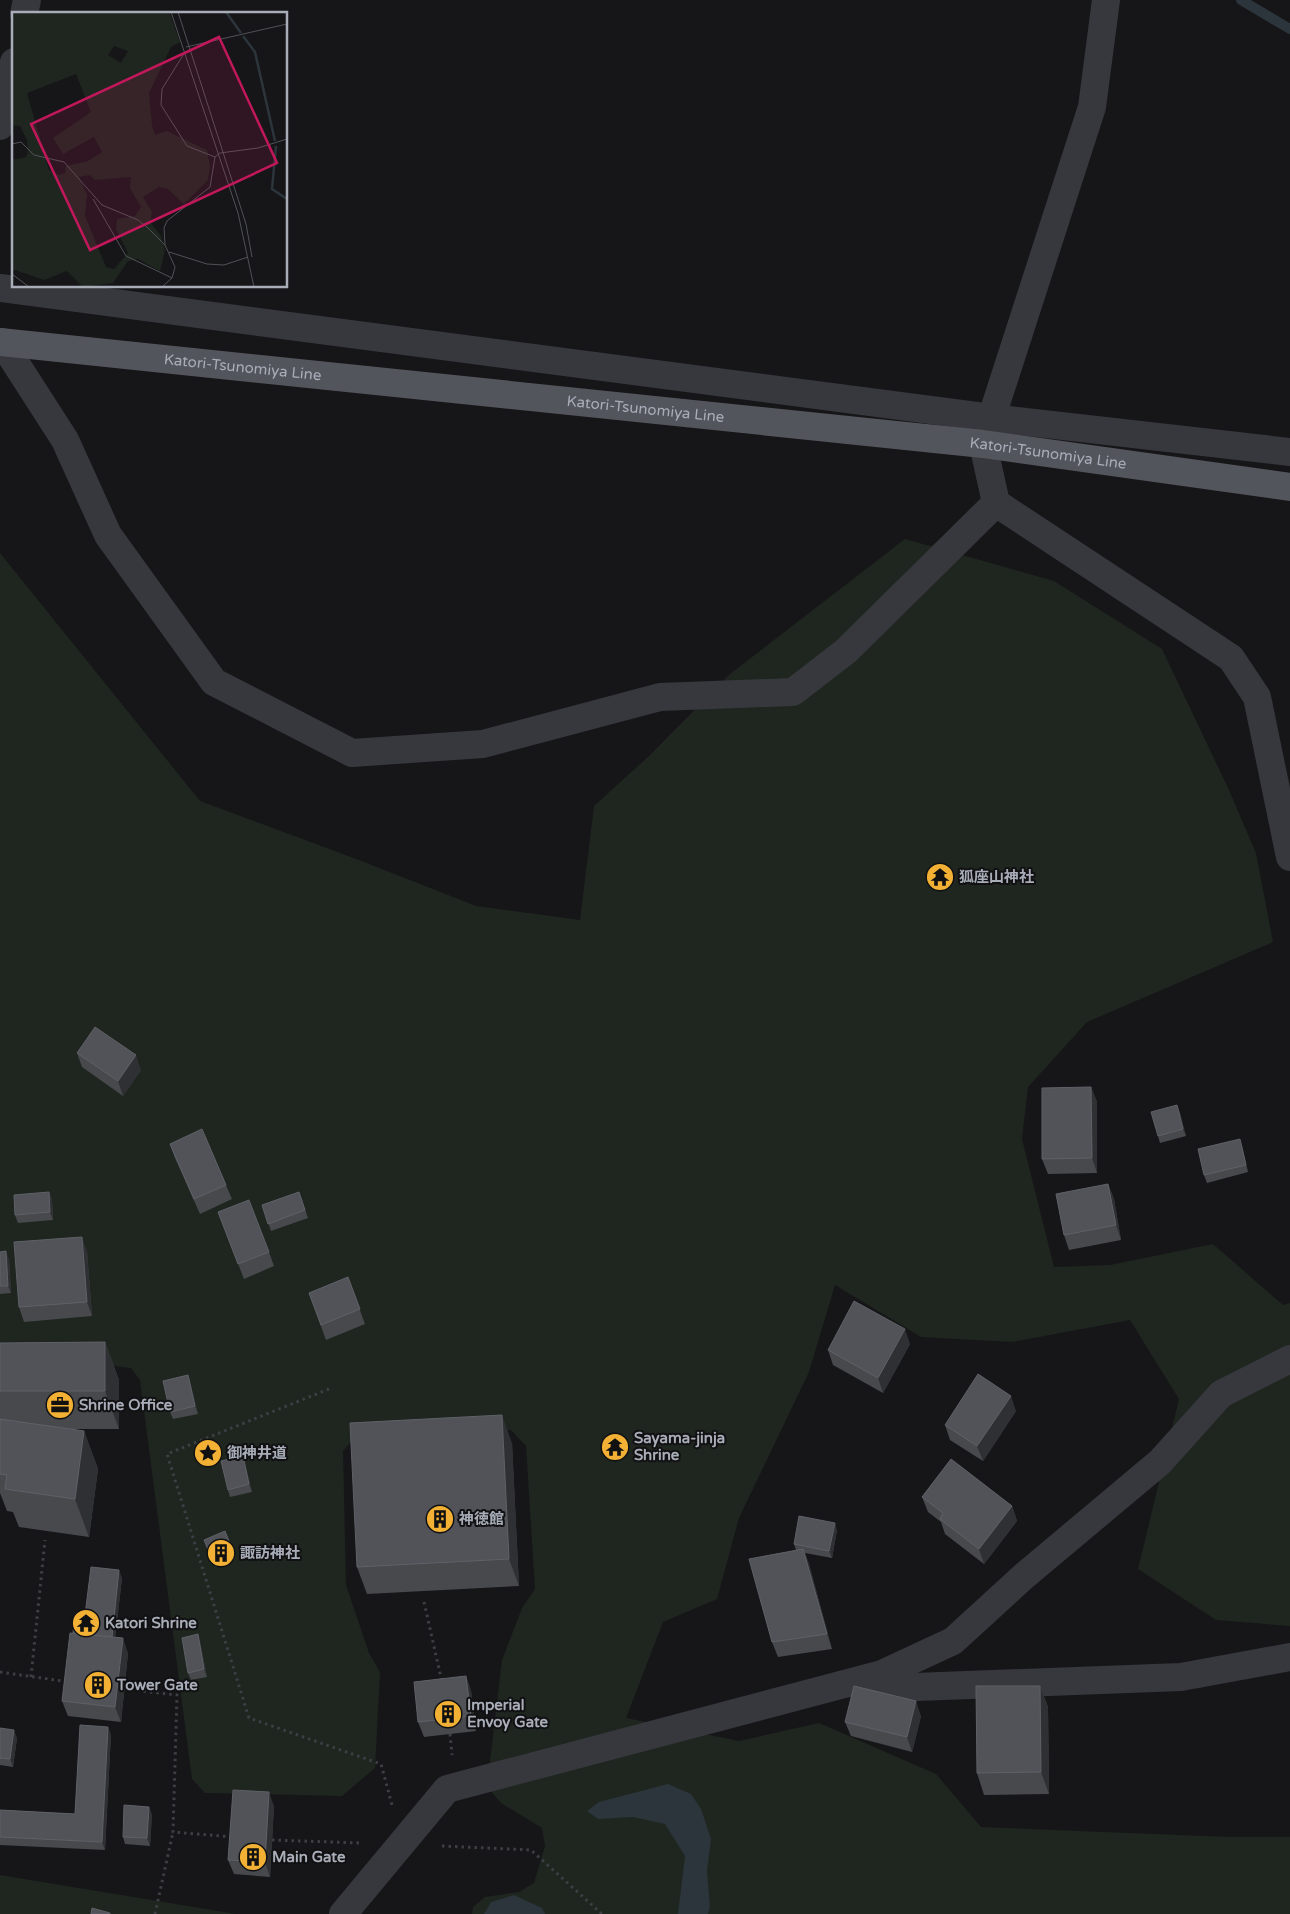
<svg xmlns="http://www.w3.org/2000/svg" width="1290" height="1914" font-family="'Varela Round','Noto Sans JP',sans-serif">
<rect width="100%" height="100%" fill="#161618"/>
<!-- green -->
<g fill="#1e261f">
<polygon points="905,539 1054,581 1162,649 1229,790 1256,853 1273,942 1087,1022 1028,1087 1022,1139 1054,1267 1110,1265 1213,1244 1283,1305 1290,1303 1290,1626 1216,1620 1138,1569 1179,1399 1130,1320 1012,1342 921,1337 835,1285 809,1372 739,1518 717,1599 663,1622 626,1718 739,1741 819,1723 936,1774 981,1827 1229,1837 1290,1837 1290,1914 472,1914 473,1907 485,1897 519,1892 534,1883 545,1846 542,1828 501,1803 487,1787 502,1660 522,1608 535,1589 526,1446 511,1430 355,1437 343,1451 346,1585 369,1653 380,1672 375,1768 342,1796 205,1793 192,1779 140,1380 131,1368 0,1353 0,553 200,801 359,860 476,906 580,920 594,806 650,755 730,674"/>
<polygon points="0,1875 236,1914 0,1914"/>
</g>
<!-- water -->
<g fill="#2c353c">
<polygon points="668,1784 691,1794 701,1809 711,1839 707,1871 710,1907 708,1914 678,1914 685,1856 665,1824 633,1817 598,1819 587,1811 599,1802"/>
<polygon points="514,1895 542,1908 545,1914 484,1914 491,1902"/>
</g>
<g fill="none" stroke-linecap="round" stroke-linejoin="round">
<!-- stream -->
<polyline stroke="#2c353c" stroke-width="10" points="1241,0 1290,29"/>
<!-- path -->
<g stroke="#3d3f44" stroke-width="3" stroke-dasharray="2.5 4" stroke-linecap="butt">
<polyline points="329,1389 167,1454 249,1718 381,1764 392,1805"/>
<polyline points="424,1602 442,1682"/>
<polyline points="0,1672 69,1682"/>
<polyline points="31,1677 45,1540"/>
<polyline points="124,1689 177,1695 173,1832 233,1837"/>
<polyline points="450,1734 452,1755"/>
<polyline points="272,1840 361,1843"/>
<polyline points="442,1846 531,1850 602,1914"/>
<polyline points="155,1914 173,1832"/>
</g>
<!-- minor -->
<g stroke="#37383d" stroke-width="28">
<polyline points="1106,0 1092,107 983,444 996,503 1231,658 1257,697 1290,857"/>
<polyline points="24,14 27,0"/>
<polyline points="0,126 14,62"/>
<polyline points="0,288 992,418 1290,452"/>
<polyline points="2,342 65,440 108,535 214,682 352,753 483,744 660,697 793,692 846,651 996,503"/>
<polyline points="862,1689 1181,1677 1290,1657"/>
<polyline points="343,1914 447,1789 882,1674 953,1641 1024,1576 1160,1462 1221,1394 1290,1359"/>
</g>
<!-- major -->
<path stroke="#53555c" stroke-width="28" id="s1" d="M0 342 983 444 1290 487"/>
</g>
<!-- wall -->
<g fill="#47494d">
<polygon points="77,1053 141,1070 123,1096 82,1067"/>
<polygon points="1091,1087 1097,1102 1097,1173 1048,1174 1042,1159"/>
<polygon points="1177,1105 1186,1136 1160,1143 1158,1136"/>
<polygon points="170,1144 226,1185 232,1199 200,1214 175,1158"/>
<polygon points="1242,1146 1248,1172 1207,1183 1204,1175"/>
<polygon points="1108,1184 1114,1199 1121,1240 1069,1250 1064,1235"/>
<polygon points="49,1192 52,1200 53,1220 18,1223 15,1215"/>
<polygon points="299,1192 308,1218 271,1231 262,1205"/>
<polygon points="218,1212 269,1252 274,1266 244,1279"/>
<polygon points="87,1251 92,1316 24,1322 19,1307"/>
<polygon points="0,1252 9,1259 11,1293 0,1294"/>
<polygon points="348,1277 365,1324 326,1340 309,1293"/>
<polygon points="105,1342 119,1380 119,1429 73,1429 84,1431 98,1469 89,1537 19,1527 13,1512 7,1511 0,1493 0,1343"/>
<polygon points="910,1344 883,1393 833,1365 828,1350"/>
<polygon points="188,1375 190,1382 198,1414 173,1419 170,1412"/>
<polygon points="1016,1411 983,1461 950,1440 945,1425"/>
<polygon points="512,1443 519,1586 367,1594 357,1567"/>
<polygon points="243,1456 252,1492 230,1497 228,1490"/>
<polygon points="922,1497 1012,1506 1017,1521 984,1564 945,1534 941,1522 928,1512"/>
<polygon points="837,1530 832,1558 805,1553 809,1564 832,1649 778,1657 772,1642 796,1550 794,1544"/>
<polygon points="225,1531 235,1559 215,1567 204,1540"/>
<polygon points="122,1578 115,1638 128,1653 121,1722 68,1716 62,1701 73,1633 85,1615"/>
<polygon points="200,1642 207,1677 191,1680 188,1673"/>
<polygon points="466,1676 471,1691 476,1731 424,1737 418,1722"/>
<polygon points="1040,1686 1048,1707 1049,1794 984,1795 977,1773"/>
<polygon points="921,1716 912,1752 851,1736 845,1722"/>
<polygon points="0,1728 17,1738 13,1767 0,1765"/>
<polygon points="111,1734 105,1850 0,1845 0,1810 75,1814"/>
<polygon points="274,1806 270,1877 234,1874 228,1860"/>
<polygon points="152,1814 150,1846 125,1844 123,1837"/>
</g>
<!-- shaded-wall -->
<g fill="#2f3033">
<polygon points="136,1055 141,1070 123,1096 118,1081"/>
<polygon points="1091,1087 1097,1102 1097,1173 1092,1158"/>
<polygon points="1177,1105 1180,1112 1186,1136 1183,1129"/>
<polygon points="1108,1184 1114,1199 1121,1240 1116,1225"/>
<polygon points="49,1192 52,1200 53,1220 50,1212"/>
<polygon points="82,1237 87,1251 92,1316 87,1302"/>
<polygon points="6,1251 9,1259 11,1293 8,1286"/>
<polygon points="905,1329 910,1344 883,1393 878,1378"/>
<polygon points="105,1342 119,1380 119,1429 105,1391"/>
<polygon points="188,1375 190,1382 198,1414 195,1406"/>
<polygon points="1011,1396 1016,1411 983,1461 977,1446"/>
<polygon points="502,1415 512,1443 519,1586 509,1559"/>
<polygon points="84,1431 98,1469 89,1537 75,1499"/>
<polygon points="243,1456 252,1492 249,1484"/>
<polygon points="1012,1506 1017,1521 984,1564 979,1549"/>
<polygon points="835,1523 837,1530 832,1558 829,1551"/>
<polygon points="803,1549 809,1564 832,1649 827,1634"/>
<polygon points="119,1570 122,1578 114,1648 112,1641"/>
<polygon points="198,1634 200,1642 207,1677 204,1669"/>
<polygon points="123,1638 128,1653 121,1722 115,1707"/>
<polygon points="466,1676 471,1691 476,1731 471,1716"/>
<polygon points="1040,1686 1048,1707 1049,1794 1041,1772"/>
<polygon points="916,1701 921,1716 912,1752 907,1737"/>
<polygon points="108,1727 111,1734 105,1850 102,1842"/>
<polygon points="14,1730 17,1738 13,1767 10,1759"/>
<polygon points="269,1792 274,1806 270,1877 265,1862"/>
<polygon points="149,1807 152,1814 150,1846 147,1838"/>
</g>
<!-- building -->
<g fill="#525359" stroke="#5f6168">
<polygon points="95,1027 136,1055 118,1081 77,1053"/>
<polygon points="1091,1087 1092,1158 1042,1159 1042,1088"/>
<polygon points="1177,1105 1183,1129 1158,1136 1151,1112"/>
<polygon points="202,1129 226,1185 194,1199 170,1144"/>
<polygon points="1240,1139 1246,1165 1204,1175 1198,1149"/>
<polygon points="1108,1184 1116,1225 1064,1235 1056,1194"/>
<polygon points="49,1192 50,1212 15,1215 14,1195"/>
<polygon points="299,1192 305,1210 268,1224 262,1205"/>
<polygon points="249,1200 269,1252 238,1264 218,1212"/>
<polygon points="82,1237 87,1302 19,1307 14,1242"/>
<polygon points="6,1251 8,1286 0,1286 0,1252"/>
<polygon points="348,1277 360,1309 321,1325 309,1293"/>
<polygon points="854,1301 905,1329 878,1378 828,1350"/>
<polygon points="105,1342 105,1391 0,1391 0,1343"/>
<polygon points="978,1374 1011,1396 977,1446 945,1425"/>
<polygon points="188,1375 195,1406 170,1412 163,1381"/>
<polygon points="502,1415 509,1559 357,1567 350,1423"/>
<polygon points="0,1419 84,1431 75,1499 5,1489 7,1475 0,1474"/>
<polygon points="243,1456 249,1484 228,1490 221,1461"/>
<polygon points="951,1459 1012,1506 979,1549 940,1519 943,1513 922,1497"/>
<polygon points="799,1516 835,1523 829,1551 794,1544"/>
<polygon points="225,1531 233,1551 212,1559 204,1540"/>
<polygon points="803,1549 827,1634 772,1642 749,1559"/>
<polygon points="91,1567 119,1570 112,1637 73,1633 75,1614 85,1615"/>
<polygon points="70,1633 123,1638 115,1707 62,1701"/>
<polygon points="198,1634 204,1669 188,1673 182,1638"/>
<polygon points="466,1676 471,1716 418,1722 414,1682"/>
<polygon points="854,1686 916,1701 907,1737 845,1722"/>
<polygon points="976,1686 1040,1686 1041,1772 977,1773"/>
<polygon points="80,1725 108,1727 102,1842 0,1837 0,1810 75,1814"/>
<polygon points="0,1728 14,1730 10,1759 0,1758"/>
<polygon points="233,1790 269,1792 265,1862 228,1860"/>
<polygon points="124,1805 149,1807 147,1838 123,1837"/>
<polygon points="92,1908 110,1913 110,1914 91,1914"/>
</g>
<!-- icons -->
<defs>
<symbol id="temple-disc" viewBox="-11 -11 22 22"><circle r="9.5" fill="#f2b134" stroke="#111113"/><path d="M0-6L5-2H3V0L6.5 2.5H4V6H1.5V3h-3V6H-4V2.5H-6.5L-3 0V-2H-5Z" fill="#111"/></symbol>
<symbol id="office-disc" viewBox="-11 -11 22 22"><circle r="9.5" fill="#f2b134" stroke="#111113"/><path d="M-6-3h4V-5.5h4V-3h4V5H-6ZM-1-4.5V-3h2v-1.5ZM-6 0V1H6V0Z" fill="#111"/></symbol>
<symbol id="sight-disc" viewBox="-11 -11 22 22"><circle r="9.5" fill="#f2b134" stroke="#111113"/><path d="M0-6L1.8-2.2L6-1.7L2.9 1.2L3.7 5.4L0 3.3L-3.7 5.4L-2.9 1.2L-6-1.7L-1.8-2.2Z" fill="#111"/></symbol>
<symbol id="building-disc" viewBox="-11 -11 22 22"><circle r="9.5" fill="#f2b134" stroke="#111113"/><path d="M-4-6H4V6H1V3H-1V6H-4ZM-2.5-4.3h1.7v1.8h-1.7ZM.8-4.3h1.7v1.8H.8ZM-2.5-1h1.7V.8h-1.7ZM.8-1h1.7V.8H.8Z" fill="#111"/></symbol>
</defs>
<g fill-rule="evenodd">
<use href="#temple-disc" x="924" y="861" width="32" height="32"/>
<use href="#office-disc" x="44" y="1389" width="32" height="32"/>
<use href="#temple-disc" x="599" y="1431" width="32" height="32"/>
<use href="#sight-disc" x="192" y="1437" width="32" height="32"/>
<use href="#building-disc" x="424" y="1503" width="32" height="32"/>
<use href="#building-disc" x="205" y="1537" width="32" height="32"/>
<use href="#temple-disc" x="70" y="1607" width="32" height="32"/>
<use href="#building-disc" x="82" y="1669" width="32" height="32"/>
<use href="#building-disc" x="432" y="1698" width="32" height="32"/>
<use href="#building-disc" x="237" y="1841" width="32" height="32"/>
</g>
<g text-anchor="middle" dominant-baseline="central" stroke-width="4" stroke-linejoin="round" paint-order="stroke">
<!-- street labels -->
<g font-size="15" fill="#a8adb8" stroke="#111113">
<text stroke="none"><textPath href="#s1" startOffset="244">Katori-Tsunomiya Line</textPath></text>
<text stroke="none"><textPath href="#s1" startOffset="649">Katori-Tsunomiya Line</textPath></text>
<text stroke="none"><textPath href="#s1" startOffset="1054">Katori-Tsunomiya Line</textPath></text>
</g>
<!-- poi labels -->
<g font-size="15" font-weight="bold" fill="#a8adb8" stroke="#111113" text-anchor="start">
<text x="959" y="877">狐座山神社</text>
<text x="79" y="1405">Shrine Office</text>
<text x="634" y="1438">Sayama-jinja<tspan x="634" dy="17">Shrine</tspan></text>
<text x="227" y="1453">御神井道</text>
<text x="459" y="1519">神徳館</text>
<text x="240" y="1553">諏訪神社</text>
<text x="105" y="1623">Katori Shrine</text>
<text x="117" y="1685">Tower Gate</text>
<text x="467" y="1705">Imperial<tspan x="467" dy="17">Envoy Gate</tspan></text>
<text x="272" y="1857">Main Gate</text>
</g>
</g>
<!-- overview -->
<g transform="translate(12 12)">
<rect width="275" height="275" fill="#161618"/>
<path d="M0 0H157L168 30 159 35 137 81 140 113 143 123 155 119 195 138 198 154 196 168 172 192 156 177 147 175 131 185 140 200 138 210 149 224 153 238 148 259 126 247 116 249 101 271 71 275 55 259 32 268 0 257V148L14 145 16 140 15 128 8 114 0 113ZM102 34 116 39 109 51 96 43ZM64 62 79 100 41 126 51 142 82 125 90 140 76 149 54 154 53 161 47 163 37 158 15 81ZM78 163 83 168 119 165 118 176 129 195 123 204 105 207 104 217 116 241 102 257 94 255 73 204 75 183 67 165Z" fill="#1e261f" fill-rule="evenodd"/>
<path fill="none" stroke="#2c353c" stroke-width="2.5" d="M214 0 229 21M231 24 243 40 263 129M264 134 260 177 275 187"/>
<path fill="none" stroke="#505258" stroke-width="1" d="M159 0 226 201 242 275M166 0 234 212 240 245M174 35 275 12M173 40 150 77 149 93 175 134 203 145M0 132 9 130 22 143 52 150 90 193 126 208 136 216 153 233 163 255 160 266 150 275M81 187 114 244 160 266M153 233 152 216 155 209 198 175 203 145 208 141 246 136 275 127M157 240 195 252 212 253 236 245M0 262 17 275"/>
<path fill="#c2185b" fill-opacity="0.15" stroke="#c2185b" stroke-width="2.5" d="M207 25 265 151 78 238 19 112Z"/>
<rect width="275" height="275" fill="none" stroke="#a8adb8" stroke-width="2.5"/>
</g>
</svg>
